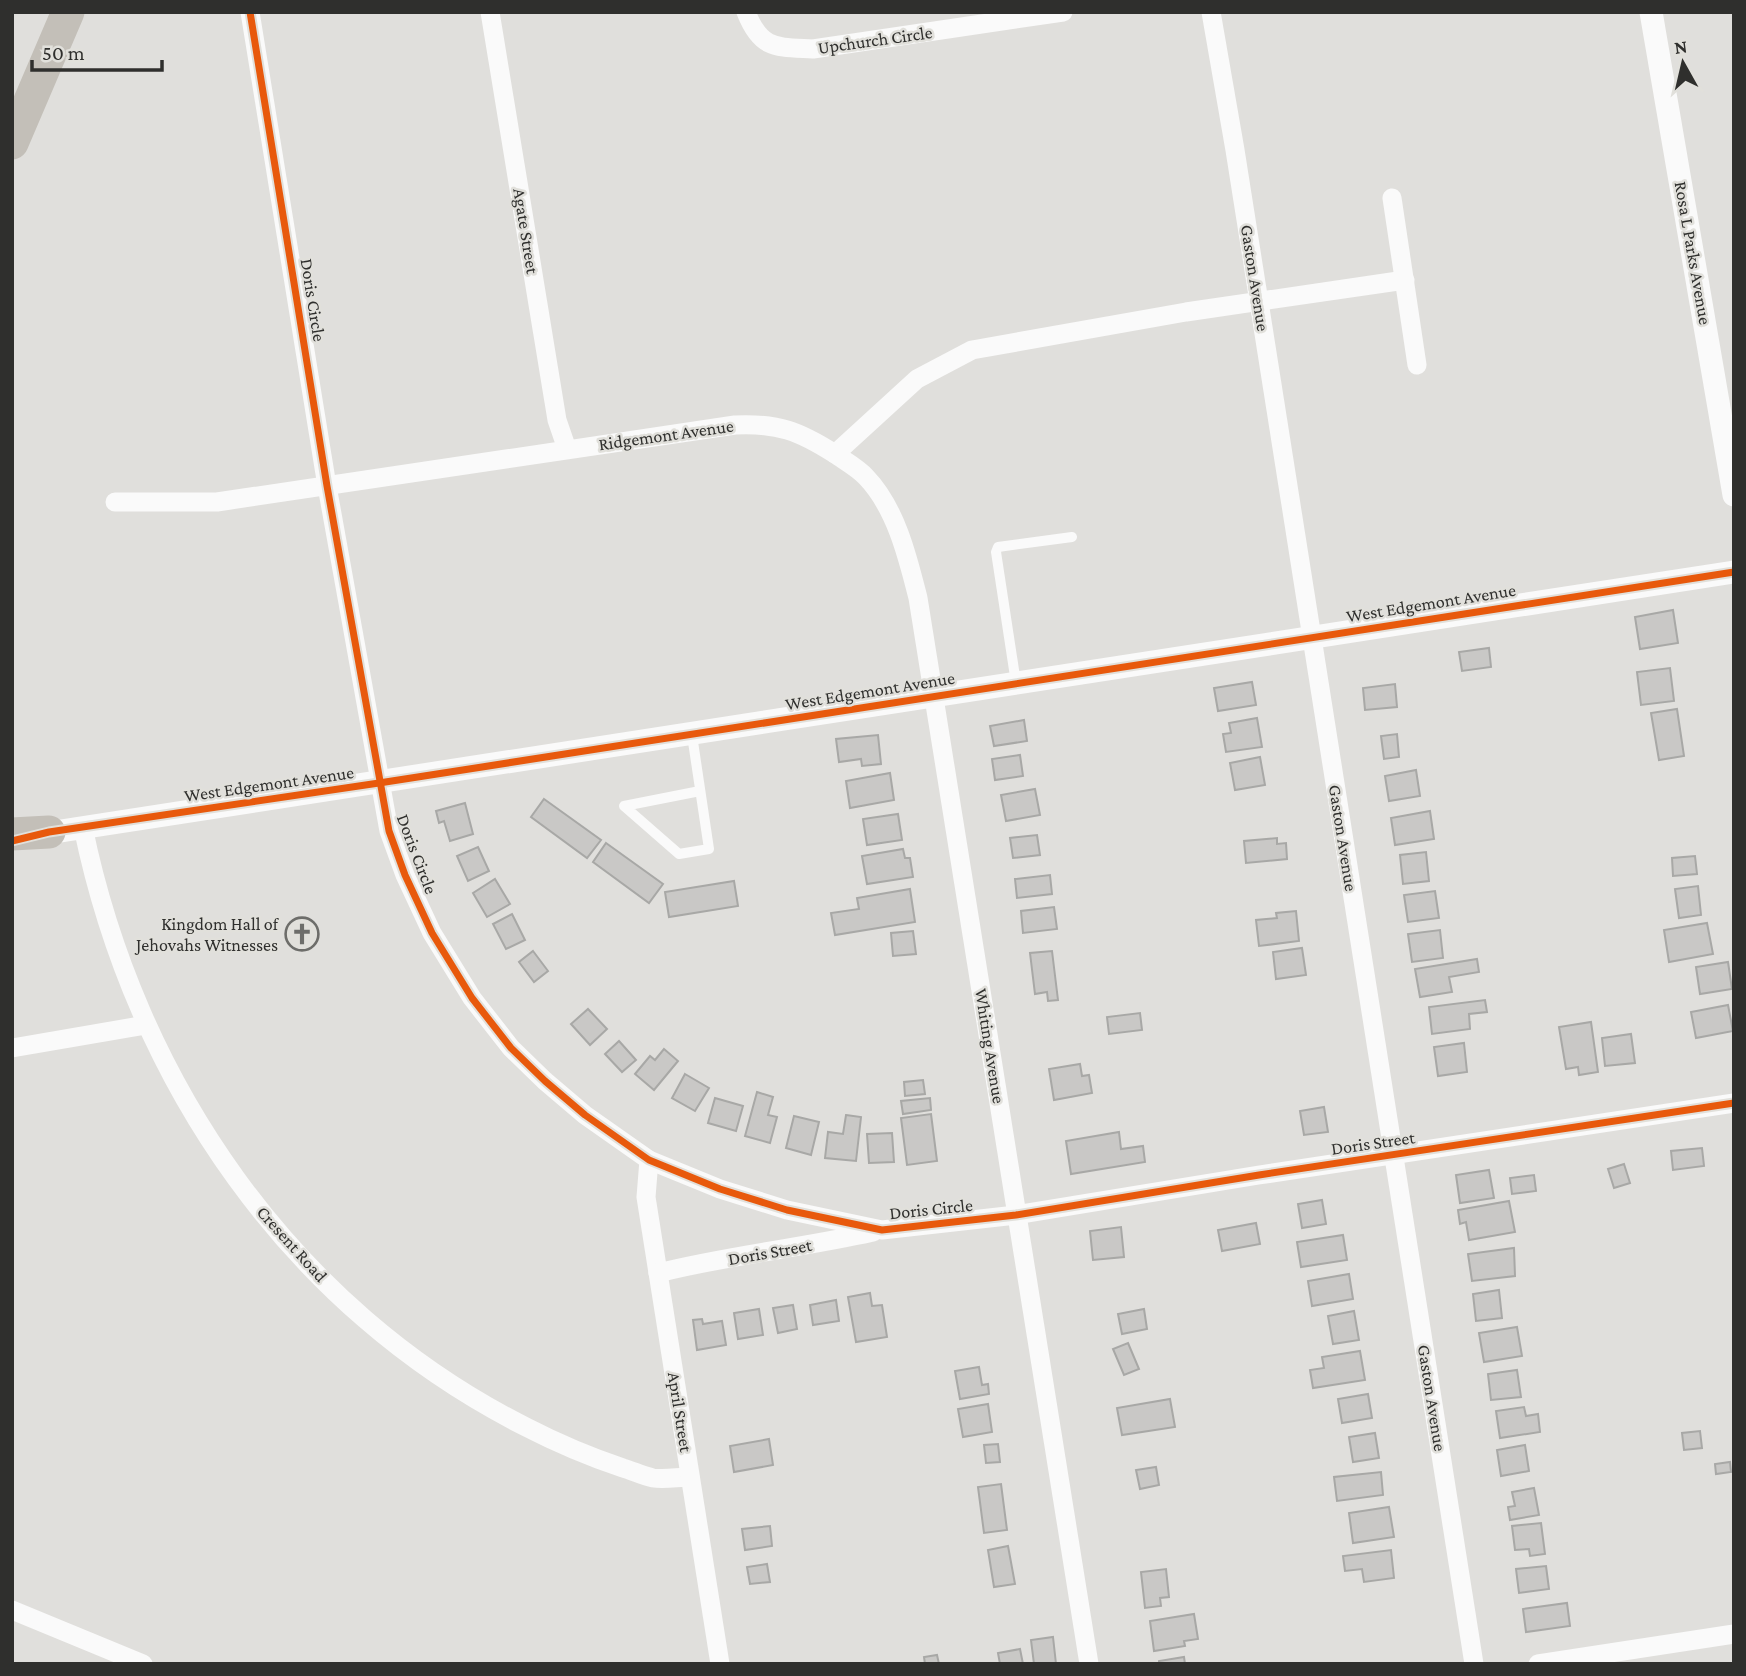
<svg xmlns="http://www.w3.org/2000/svg" width="1746" height="1676" font-family="'Crimson Pro',serif">
<rect width="100%" height="100%" fill="#e0dfdc"/>
<!-- building -->
<g fill="#c9c8c6" stroke="#a8a8a6" stroke-width="2">
<polygon points="1673,610 1678,643 1640,649 1635,617"/>
<polygon points="1489,648 1491,667 1462,671 1459,652"/>
<polygon points="1670,668 1674,701 1641,705 1637,672"/>
<polygon points="1252,682 1256,705 1218,711 1214,688"/>
<polygon points="1395,684 1397,707 1365,710 1363,688"/>
<polygon points="1677,709 1684,756 1659,760 1651,713"/>
<polygon points="1257,718 1262,747 1226,752 1223,734 1231,733 1229,723"/>
<polygon points="1024,720 1027,741 994,746 990,726"/>
<polygon points="1397,734 1399,757 1384,759 1381,736"/>
<polygon points="878,735 881,764 862,766 861,759 839,762 836,739"/>
<polygon points="1020,755 1023,776 995,780 992,759"/>
<polygon points="1260,757 1265,785 1235,790 1230,763"/>
<polygon points="1416,770 1420,796 1389,801 1385,776"/>
<polygon points="890,773 894,800 850,808 846,781"/>
<polygon points="1035,789 1040,815 1006,821 1001,795"/>
<polygon points="544,799 601,840 587,858 531,817"/>
<polygon points="465,803 473,834 450,841 444,821 439,823 436,811"/>
<polygon points="1430,811 1434,839 1395,845 1391,818"/>
<polygon points="898,814 902,840 867,845 863,819"/>
<polygon points="1037,835 1040,855 1013,858 1010,838"/>
<polygon points="1277,838 1277,844 1286,843 1287,859 1246,863 1244,841"/>
<polygon points="606,843 663,884 649,903 593,862"/>
<polygon points="478,847 489,871 468,881 457,856"/>
<polygon points="903,849 905,858 910,858 913,877 867,884 862,856"/>
<polygon points="1426,852 1429,881 1403,884 1400,855"/>
<polygon points="1695,856 1697,874 1673,876 1672,858"/>
<polygon points="1050,875 1052,894 1017,898 1015,879"/>
<polygon points="495,879 510,904 487,917 473,893"/>
<polygon points="734,881 738,906 669,917 665,892"/>
<polygon points="1698,886 1701,915 1679,918 1675,889"/>
<polygon points="910,889 915,922 835,935 831,913 859,909 857,898"/>
<polygon points="1435,891 1439,918 1408,922 1404,895"/>
<polygon points="1054,907 1057,929 1023,933 1021,911"/>
<polygon points="1296,911 1299,941 1259,946 1256,920 1277,918 1276,913"/>
<polygon points="512,914 525,940 506,949 493,924"/>
<polygon points="1707,923 1713,954 1669,962 1664,930"/>
<polygon points="1440,930 1443,958 1412,962 1408,934"/>
<polygon points="913,931 916,954 893,956 891,933"/>
<polygon points="1302,948 1306,975 1276,979 1273,952"/>
<polygon points="533,951 548,971 534,982 519,962"/>
<polygon points="1052,951 1058,1000 1048,1001 1047,992 1035,994 1030,953"/>
<polygon points="1477,959 1479,972 1449,977 1452,992 1420,997 1415,969"/>
<polygon points="1728,962 1732,989 1700,994 1696,967"/>
<polygon points="1485,1000 1487,1012 1469,1014 1470,1029 1432,1034 1429,1007"/>
<polygon points="1728,1005 1733,1031 1696,1038 1691,1012"/>
<polygon points="588,1009 607,1029 590,1045 571,1024"/>
<polygon points="1140,1013 1142,1030 1109,1034 1107,1017"/>
<polygon points="1591,1022 1598,1072 1579,1075 1578,1067 1566,1069 1559,1027"/>
<polygon points="1631,1034 1635,1063 1605,1066 1602,1038"/>
<polygon points="619,1041 636,1060 622,1072 605,1054"/>
<polygon points="1464,1043 1467,1072 1438,1076 1434,1047"/>
<polygon points="664,1049 678,1061 654,1090 635,1074 650,1056 655,1060"/>
<polygon points="1080,1064 1082,1076 1089,1075 1092,1093 1054,1100 1049,1069"/>
<polygon points="685,1074 709,1088 695,1111 672,1098"/>
<polygon points="923,1080 925,1094 905,1096 904,1082"/>
<polygon points="757,1092 773,1097 768,1115 777,1117 770,1143 745,1136"/>
<polygon points="715,1098 743,1106 736,1131 708,1123"/>
<polygon points="930,1098 931,1110 903,1114 901,1101"/>
<polygon points="1324,1107 1328,1132 1304,1135 1300,1111"/>
<polygon points="931,1114 937,1161 907,1165 901,1118"/>
<polygon points="846,1115 861,1117 856,1161 825,1158 828,1132 843,1134"/>
<polygon points="794,1116 819,1122 811,1155 786,1148"/>
<polygon points="1119,1132 1121,1149 1143,1146 1145,1162 1071,1174 1066,1141"/>
<polygon points="892,1133 894,1162 869,1163 867,1134"/>
<polygon points="1702,1148 1704,1166 1673,1170 1671,1151"/>
<polygon points="1624,1164 1630,1183 1614,1188 1608,1169"/>
<polygon points="1489,1170 1494,1198 1460,1203 1456,1175"/>
<polygon points="1534,1175 1536,1191 1512,1194 1510,1178"/>
<polygon points="1322,1200 1326,1224 1302,1228 1298,1204"/>
<polygon points="1509,1201 1515,1232 1469,1240 1466,1222 1460,1224 1458,1210"/>
<polygon points="1256,1223 1260,1244 1222,1251 1218,1230"/>
<polygon points="1121,1227 1124,1257 1093,1260 1090,1231"/>
<polygon points="1343,1235 1347,1260 1301,1267 1297,1242"/>
<polygon points="1514,1248 1515,1276 1472,1281 1468,1254"/>
<polygon points="1349,1274 1353,1299 1312,1306 1308,1281"/>
<polygon points="1499,1290 1502,1318 1476,1321 1473,1294"/>
<polygon points="870,1293 872,1306 882,1305 887,1337 856,1342 848,1297"/>
<polygon points="836,1300 839,1321 813,1325 810,1305"/>
<polygon points="793,1305 797,1329 778,1333 773,1308"/>
<polygon points="759,1309 763,1335 738,1339 734,1313"/>
<polygon points="1144,1309 1147,1329 1122,1334 1118,1314"/>
<polygon points="1354,1311 1359,1340 1333,1344 1328,1316"/>
<polygon points="702,1319 703,1324 722,1321 726,1345 697,1350 693,1320"/>
<polygon points="1517,1327 1522,1356 1484,1362 1479,1333"/>
<polygon points="1128,1343 1139,1369 1124,1375 1113,1349"/>
<polygon points="1360,1351 1365,1380 1313,1388 1310,1370 1324,1368 1322,1357"/>
<polygon points="979,1367 982,1385 988,1384 989,1394 960,1399 955,1371"/>
<polygon points="1517,1370 1521,1397 1491,1400 1488,1374"/>
<polygon points="1368,1394 1372,1418 1342,1423 1338,1399"/>
<polygon points="1170,1399 1175,1427 1122,1435 1117,1408"/>
<polygon points="988,1404 992,1432 963,1437 958,1409"/>
<polygon points="1524,1407 1526,1416 1538,1414 1540,1432 1500,1438 1496,1411"/>
<polygon points="1700,1431 1702,1448 1684,1450 1682,1433"/>
<polygon points="1375,1433 1379,1458 1353,1462 1349,1437"/>
<polygon points="769,1439 773,1465 734,1472 730,1446"/>
<polygon points="998,1444 1000,1462 986,1463 984,1445"/>
<polygon points="1525,1445 1529,1471 1501,1476 1497,1450"/>
<polygon points="1730,1462 1731,1472 1716,1474 1715,1464"/>
<polygon points="1156,1467 1159,1485 1140,1489 1136,1470"/>
<polygon points="1381,1472 1383,1495 1337,1501 1334,1477"/>
<polygon points="1001,1484 1007,1530 984,1533 978,1487"/>
<polygon points="1534,1488 1539,1515 1510,1520 1508,1507 1515,1506 1512,1492"/>
<polygon points="1389,1507 1394,1537 1353,1543 1349,1513"/>
<polygon points="1541,1523 1545,1554 1530,1556 1529,1549 1515,1550 1512,1526"/>
<polygon points="770,1526 772,1546 745,1550 742,1529"/>
<polygon points="1008,1546 1015,1584 994,1587 988,1550"/>
<polygon points="1391,1550 1394,1578 1364,1582 1362,1569 1345,1571 1343,1556"/>
<polygon points="767,1564 770,1582 750,1584 747,1567"/>
<polygon points="1546,1566 1549,1589 1519,1593 1516,1569"/>
<polygon points="1166,1569 1169,1597 1160,1598 1161,1606 1145,1608 1141,1572"/>
<polygon points="1567,1603 1570,1626 1526,1632 1523,1609"/>
<polygon points="1194,1614 1198,1639 1184,1641 1185,1646 1154,1651 1150,1621"/>
<polygon points="1053,1637 1056,1664 1034,1664 1031,1640"/>
<polygon points="1020,1649 1023,1664 1000,1664 998,1653"/>
<polygon points="937,1655 939,1664 925,1664 924,1657"/>
<polygon points="1184,1657 1185,1664 1159,1664 1159,1661"/>
</g>
<g fill="none" stroke-linecap="round" stroke-linejoin="round">
<!-- service -->
<g stroke="#fafafa" stroke-width="10">
<polyline points="1016,683 996,552 998,547 1072,537"/>
<polyline points="692,735 709,849 679,854 624,806 700,791"/>
</g>
<!-- minor -->
<g stroke="#fafafa" stroke-width="19">
<polyline points="250,12 327,486 389,831 405,875 432,933 472,998 511,1048 545,1081 585,1115 649,1160 720,1189 787,1210 882,1230 1016,1215 1259,1175 1734,1103"/>
<polyline points="490,12 557,420 567,449"/>
<path d="M746 12C761 50 776 47 813 49L1063 12"/>
<polyline points="1211,12 1235,150 1474,1664"/>
<polyline points="1392,198 1417,365"/>
<path d="M835 454C845 461 858 468 866 477 896 508 908 558 918 598L1089 1664"/>
<path d="M115 502H217L735 425C778 423 799 431 835 454L917 379 972 350 1186 312 1405 280"/>
<path d="M83 827C135 1081 291 1309 526 1427 557 1443 590 1457 623 1468 633 1471 643 1476 653 1478 665 1480 678 1477 690 1477"/>
<polyline points="12,1048 146,1025"/>
<polyline points="649,1160 646,1197 720,1664"/>
<path d="M658 1273C729 1255 802 1248 873 1232"/>
<polyline points="12,1610 143,1664"/>
<polyline points="1538,1664 1734,1634"/>
</g>
<!-- tertiary -->
<g stroke="#fafafa" stroke-width="23">
<polyline points="1651,12 1734,495"/>
<polyline points="35,835 1734,572"/>
</g>
<!-- motorway -->
<g stroke="#c3bfb8" stroke-width="33">
<polyline points="12,143 68,12"/>
<polyline points="12,834 49,832"/>
</g>
<defs>
<g id="cycleway">
<polyline points="250,12 327,486 389,831 405,875 432,933 472,998 511,1048 545,1081 585,1115 649,1160 720,1189 787,1210 882,1230 1016,1215 1259,1175 1734,1103"/>
<polyline points="12,841 49,832 379,783 1734,572"/>
</g>
</defs>
<!-- cycleway casing -->
<use href="#cycleway" stroke="#e1e0db" stroke-width="11"/>
<!-- cycleway -->
<use href="#cycleway" stroke="#e8590c" stroke-width="7"/>
</g>
<!-- icons -->
<defs>
<symbol id="church-ring" viewBox="-11 -11 22 22"><circle r="9.5" fill="#e1e0db" stroke="#6d6d6a" stroke-width="1.5"/><path d="M-1.2-6h2.4v3.5h3.3v2.4h-3.3V6h-2.4V-.1h-3.3v-2.4h3.3Z" fill="#6d6d6a"/></symbol>
</defs>
<g fill-rule="evenodd">
<use href="#church-ring" x="283" y="915" width="38" height="38"/>
</g>
<g text-anchor="middle" dominant-baseline="central" stroke-width="5" stroke-linejoin="round" paint-order="stroke">
<!-- street labels -->
<g font-size="18" fill="#2f2f2d" stroke="#e1e0db">
<text transform="translate(875 40) rotate(-8)">Upchurch Circle</text>
<text transform="translate(526 231) rotate(81)">Agate Street</text>
<text transform="translate(1693 253) rotate(80)">Rosa L Parks Avenue</text>
<text transform="translate(1255 278) rotate(81)">Gaston Avenue</text>
<text transform="translate(313 300) rotate(81)">Doris Circle</text>
<text transform="translate(666 435) rotate(-8)">Ridgemont Avenue</text>
<text transform="translate(1431 603) rotate(-9)">West Edgemont Avenue</text>
<text transform="translate(870 691) rotate(-9)">West Edgemont Avenue</text>
<text transform="translate(269 784) rotate(-8)">West Edgemont Avenue</text>
<text transform="translate(1343 838) rotate(81)">Gaston Avenue</text>
<text transform="translate(417 854) rotate(69)">Doris Circle</text>
<text transform="translate(990 1046) rotate(81)">Whiting Avenue</text>
<text transform="translate(1373 1143) rotate(-8)">Doris Street</text>
<text transform="translate(931 1209) rotate(-6)">Doris Circle</text>
<text transform="translate(292 1244) rotate(48)">Cresent Road</text>
<text transform="translate(770 1252) rotate(-10)">Doris Street</text>
<text transform="translate(1432 1398) rotate(81)">Gaston Avenue</text>
<text transform="translate(680 1412) rotate(81)">April Street</text>
</g>
<!-- poi labels -->
<g font-size="18" fill="#2f2f2d" stroke="#e1e0db" text-anchor="end">
<text x="278" y="924">Kingdom Hall of<tspan x="278" dy="21">Jehovahs Witnesses</tspan></text>
</g>
</g>
<!-- border -->
<rect width="1746" height="1676" fill="none" stroke="#2f2f2d" stroke-width="28"/>
<!-- north arrow -->
<g transform="translate(1683 63) rotate(352)" stroke="#e1e0db" stroke-width="5" paint-order="stroke">
<path d="M0-5L12 26L0 18L-12 26Z" fill="#2f2f2d"/>
<text y="-10" font-size="19" font-weight="bold" text-anchor="middle" fill="#2f2f2d">N</text>
</g>
<!-- scale -->
<path d="M32 60v10h130v-10" fill="none" stroke="#2f2f2d" stroke-width="3.5"/>
<text x="42" y="60" font-size="21" fill="#2f2f2d" stroke="#e1e0db" stroke-width="5" paint-order="stroke">50 m</text>
</svg>
